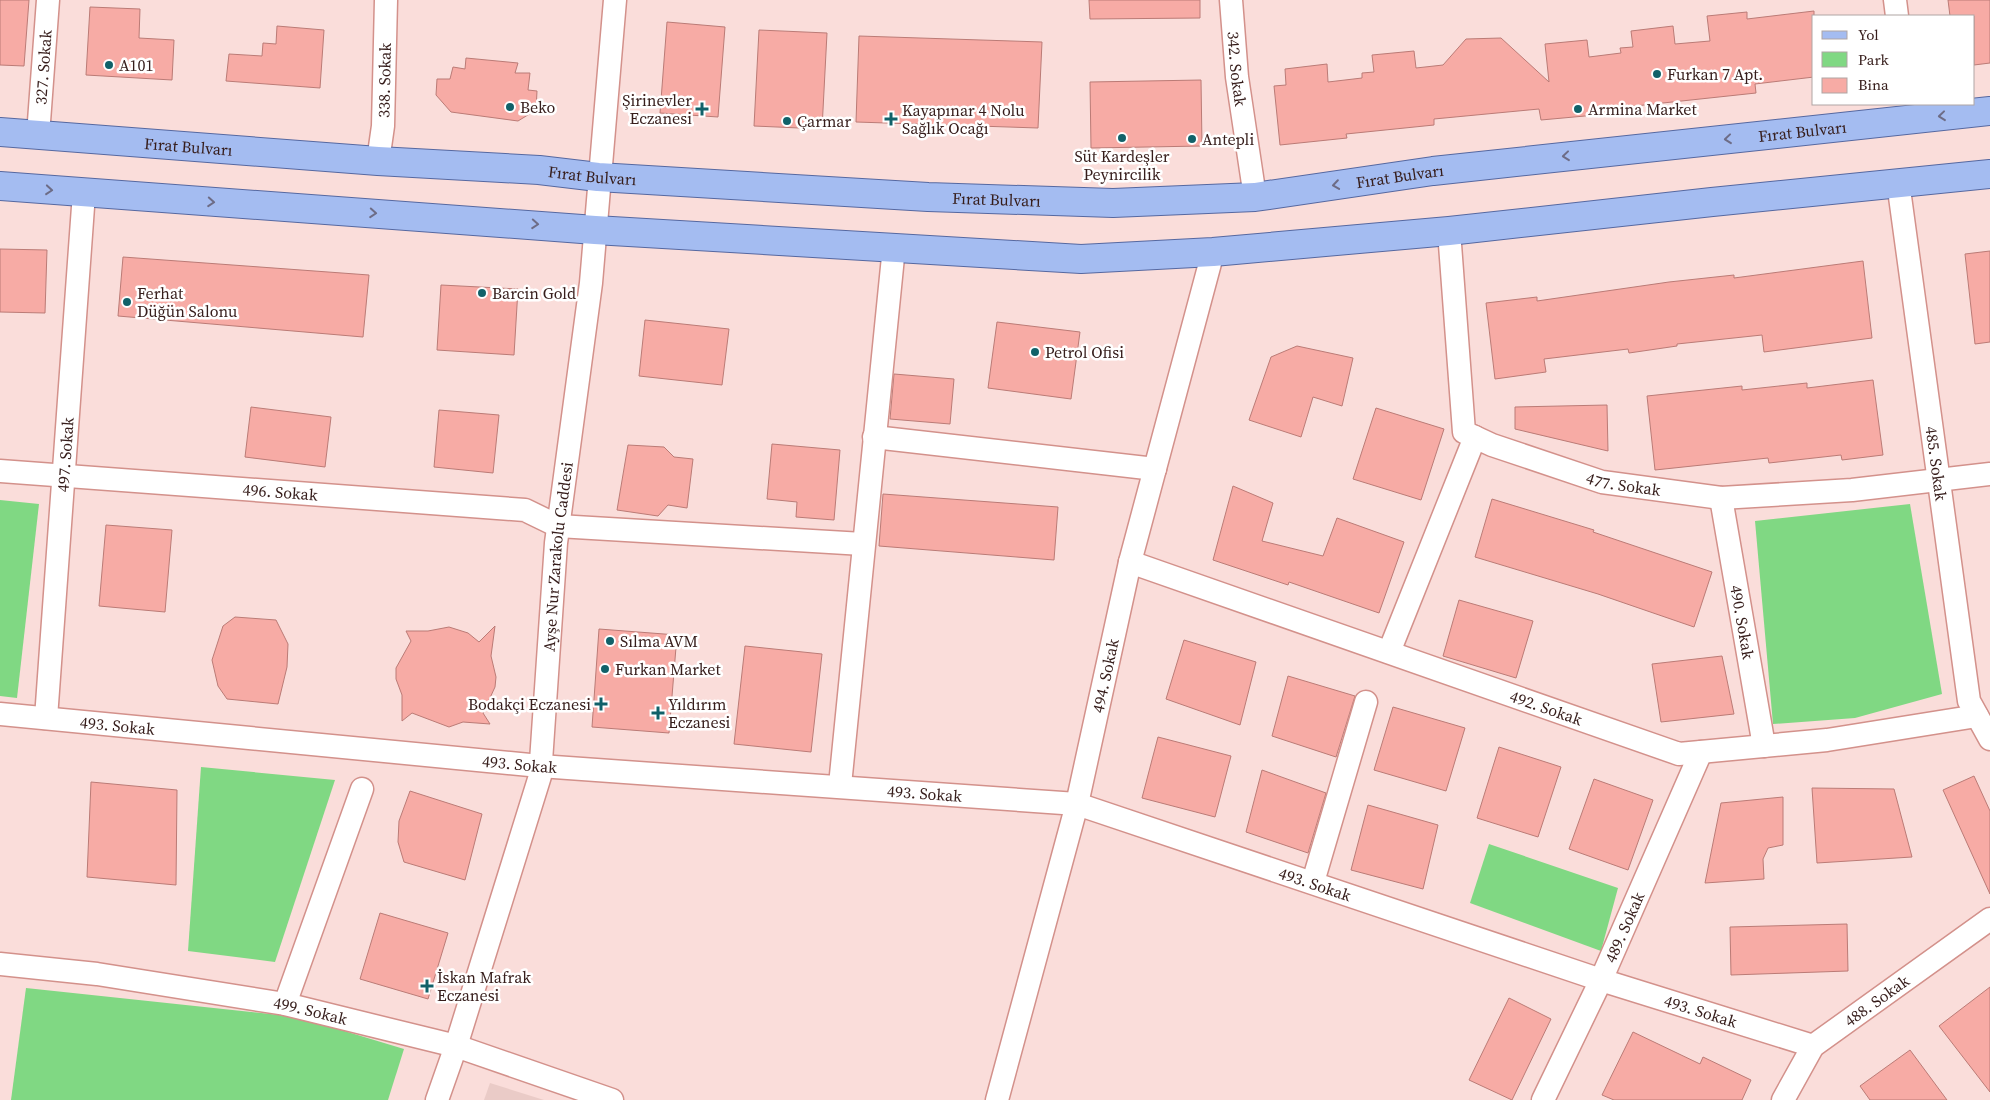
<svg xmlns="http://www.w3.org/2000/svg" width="1990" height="1100" font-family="'Source Serif 4',serif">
<rect width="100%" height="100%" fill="#faddda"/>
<!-- built -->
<polygon fill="#eacbc7" points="490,1083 544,1100 484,1100"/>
<!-- green -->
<g fill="#80d883">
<polygon points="0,500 39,504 17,698 0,696"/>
<polygon points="1910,504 1942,694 1855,718 1773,724 1755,521"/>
<polygon points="201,767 335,780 275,962 188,951"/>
<polygon points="1489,844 1618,888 1601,951 1470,903"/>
<polygon points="26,988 298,1017 404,1049 388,1100 11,1100"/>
</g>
<!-- building -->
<g fill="#f7aba5" stroke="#bb7b76">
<polygon points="0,0 29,0 24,66 0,65"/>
<polygon points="1089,0 1200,0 1200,18 1090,19"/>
<polygon points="1948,0 1990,0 1990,63 1974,65 1974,16 1950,16"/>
<polygon points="90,7 140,9 139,38 174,40 172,80 86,75"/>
<polygon points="1814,11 1814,77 1755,84 1756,93 1607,109 1607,114 1541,120 1539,109 1434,119 1434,125 1346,134 1347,138 1280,145 1274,86 1286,85 1285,69 1327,64 1328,82 1362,78 1362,73 1374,72 1372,55 1414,51 1416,68 1443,65 1466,39 1501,38 1549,82 1545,44 1587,40 1589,57 1621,53 1620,48 1633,47 1631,31 1673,26 1675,44 1710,41 1707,16 1747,12 1747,19"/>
<polygon points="667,22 725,27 718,117 660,113"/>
<polygon points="277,26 324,30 320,88 226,81 229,54 262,56 263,43 276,44"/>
<polygon points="759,30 827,33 822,129 754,126"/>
<polygon points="859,36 1042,42 1038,128 856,122"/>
<polygon points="466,58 518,63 515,73 530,73 528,90 537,91 536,110 518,121 451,112 436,95 437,79 450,79 453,67 465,69"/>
<polygon points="1201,80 1202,146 1091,148 1090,82"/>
<polygon points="0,249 47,250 45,313 0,312"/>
<polygon points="1990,251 1990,342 1975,344 1965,254"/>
<polygon points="123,257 369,275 363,337 118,316"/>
<polygon points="1863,261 1872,338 1764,352 1762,335 1677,344 1677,346 1629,353 1628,349 1544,359 1546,372 1495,379 1486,303 1537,297 1537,301 1669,282 1734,275 1734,278"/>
<polygon points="441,285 518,289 514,355 437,350"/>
<polygon points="645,320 729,329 722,385 639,376"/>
<polygon points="997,322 1080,332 1071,399 988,388"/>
<polygon points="1297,346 1353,358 1342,406 1313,397 1301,437 1249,420 1271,357"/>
<polygon points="894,374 954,379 950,424 890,419"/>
<polygon points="1873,380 1883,455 1842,460 1841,455 1769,463 1768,458 1655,470 1647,396 1742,386 1742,390 1807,383 1807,388"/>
<polygon points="1607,405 1608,451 1515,429 1515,407"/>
<polygon points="251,407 331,417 325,467 245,457"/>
<polygon points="1376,408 1444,429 1421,500 1353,479"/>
<polygon points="439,410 499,415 493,473 434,467"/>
<polygon points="772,444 840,450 834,520 796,517 797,502 767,499"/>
<polygon points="628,445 664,447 674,457 693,459 687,508 668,505 658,516 617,510"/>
<polygon points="1233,486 1273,503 1262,541 1323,556 1337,518 1404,542 1379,613 1289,582 1288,585 1213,560"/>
<polygon points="883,494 1058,507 1054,560 879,546"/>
<polygon points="1492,499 1594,530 1593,532 1712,572 1694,627 1598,594 1475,557"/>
<polygon points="106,525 172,530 165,612 99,606"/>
<polygon points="1459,600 1533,621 1516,678 1443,656"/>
<polygon points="235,617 276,620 288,644 287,667 278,704 227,699 218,686 212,660 223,626"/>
<polygon points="495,626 491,656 496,677 495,687 483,713 490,724 463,722 449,727 412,713 402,721 402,695 396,679 396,668 411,641 406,631 428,631 449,627 468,633 479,642"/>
<polygon points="599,629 677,635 669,733 592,727"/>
<polygon points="1184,640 1256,662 1240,725 1166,699"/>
<polygon points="745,646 822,654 811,752 734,744"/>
<polygon points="1722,656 1734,714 1661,722 1652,664"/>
<polygon points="1288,676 1355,696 1336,757 1272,736"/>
<polygon points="1393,707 1465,728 1446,791 1374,770"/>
<polygon points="1158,737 1231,756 1215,817 1142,798"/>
<polygon points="1499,747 1561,767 1538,837 1477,818"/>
<polygon points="1262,770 1326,793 1308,853 1246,832"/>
<polygon points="1974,776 1990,811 1990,894 1943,790"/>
<polygon points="1594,779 1653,800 1628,870 1569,849"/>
<polygon points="91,782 177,790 176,885 87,877"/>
<polygon points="1812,788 1894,789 1912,857 1817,863"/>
<polygon points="410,791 482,814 465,880 404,862 398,842 399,821"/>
<polygon points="1783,797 1783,845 1768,848 1763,859 1764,879 1705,883 1721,803"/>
<polygon points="1368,805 1438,825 1423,889 1351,870"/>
<polygon points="380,913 448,933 428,999 360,979"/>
<polygon points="1847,924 1848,971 1731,975 1730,927"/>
<polygon points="1990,987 1990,1092 1939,1026"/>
<polygon points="1509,998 1551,1019 1512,1100 1469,1080"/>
<polygon points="1633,1032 1700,1064 1703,1057 1751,1080 1742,1100 1614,1100 1602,1095"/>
<polygon points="1910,1050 1947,1100 1870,1100 1860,1086"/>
</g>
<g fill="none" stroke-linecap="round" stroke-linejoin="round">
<defs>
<g id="minor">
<path id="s1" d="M1231 0 1237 77 1255 197"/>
<polyline points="1895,0 1897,16"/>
<path id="s2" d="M38 135 48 0"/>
<path id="s3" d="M378 161 383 126 386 0"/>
<path id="s4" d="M1898 182 1969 701 1990 739"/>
<path id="s5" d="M1449 231 1464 432 1492 445 1602 482 1721 498 1852 490 1990 474"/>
<polyline points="874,437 1155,469"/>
<path id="s6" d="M0 471 525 510 558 526 863 544"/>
<path id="s7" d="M1721 498 1764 746"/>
<path id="s8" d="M1130 562 1679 754 1827 740 1977 716"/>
<polyline points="1389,652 1475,437"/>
<path id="s9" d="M0 714 540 766 1077 804 1601 980 1813 1046"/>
<path id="s10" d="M46 718 84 193"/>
<polyline points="840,785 894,247"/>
<polyline points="1313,882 1366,702"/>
<path id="s11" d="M0 964 97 974 285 1004 456 1046 612 1100"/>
<polyline points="285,1004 362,789"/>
<path id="s12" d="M437 1100 456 1046 540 776 556 543 591 283 615 0"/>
<path id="s13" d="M997 1100 1077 804 1130 562 1213 252"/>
<path id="s14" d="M1543 1100 1601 980 1701 752"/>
<path id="s15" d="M1783 1100 1813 1046 1990 919"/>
</g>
<g id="major">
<path id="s16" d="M0 132 378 161 539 170 598 177 928 197 1113 203 1255 197 1433 171 1990 111"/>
<polyline points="0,186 595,230 1081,259 1213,252 1449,231 1712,202 1990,174"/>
</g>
</defs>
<!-- minor casing -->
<use href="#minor" stroke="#d3918b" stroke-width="25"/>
<!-- major casing -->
<use href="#major" stroke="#5668a0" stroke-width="30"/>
<!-- minor -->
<use href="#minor" stroke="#fff" stroke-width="22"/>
<!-- major -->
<use href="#major" stroke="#a4bcf1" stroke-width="28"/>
</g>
<!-- one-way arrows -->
<defs><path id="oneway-chevron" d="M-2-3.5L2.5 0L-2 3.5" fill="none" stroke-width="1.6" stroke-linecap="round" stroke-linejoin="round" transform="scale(1.25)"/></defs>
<g stroke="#6d6c86">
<use href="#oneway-chevron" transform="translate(1942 116) rotate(174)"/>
<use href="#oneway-chevron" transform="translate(1728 139) rotate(174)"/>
<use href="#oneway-chevron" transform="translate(1566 156) rotate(174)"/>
<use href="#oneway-chevron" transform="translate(1336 185) rotate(172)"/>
<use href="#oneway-chevron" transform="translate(49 190) rotate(5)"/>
<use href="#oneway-chevron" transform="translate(211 202) rotate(4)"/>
<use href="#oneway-chevron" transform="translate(373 213) rotate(4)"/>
<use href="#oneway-chevron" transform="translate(535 224) rotate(4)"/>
</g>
<!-- markers -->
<g fill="#116169" stroke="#fff" stroke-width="2">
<circle cx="109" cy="65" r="5"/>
<circle cx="1657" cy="74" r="5"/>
<circle cx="510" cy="107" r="5"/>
<path d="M699.5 101.5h5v5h5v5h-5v5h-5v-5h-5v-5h5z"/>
<circle cx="1578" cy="109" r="5"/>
<path d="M888.5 111.5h5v5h5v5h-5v5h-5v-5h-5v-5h5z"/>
<circle cx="787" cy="121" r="5"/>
<circle cx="1122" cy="138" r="5"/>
<circle cx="1192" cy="139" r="5"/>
<circle cx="482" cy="293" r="5"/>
<circle cx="127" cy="302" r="5"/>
<circle cx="1035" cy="352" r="5"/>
<circle cx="610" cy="641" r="5"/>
<circle cx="605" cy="669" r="5"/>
<path d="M598.5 696.5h5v5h5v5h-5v5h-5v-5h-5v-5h5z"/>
<path d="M655.5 705.5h5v5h5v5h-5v5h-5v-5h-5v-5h5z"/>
<path d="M424.5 978.5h5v5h5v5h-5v5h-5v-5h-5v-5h5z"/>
</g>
<g text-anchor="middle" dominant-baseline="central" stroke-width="5" stroke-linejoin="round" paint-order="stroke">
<!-- poi labels -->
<g font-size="16" fill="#361d1b" stroke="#fff" text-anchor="start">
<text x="119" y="65">A101</text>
<text x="1667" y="74">Furkan 7 Apt.</text>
<text x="692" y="100" text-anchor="end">Şirinevler<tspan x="692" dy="18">Eczanesi</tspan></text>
<text x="520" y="107">Beko</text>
<text x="1588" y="109">Armina Market</text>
<text x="902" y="110">Kayapınar 4 Nolu<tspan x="902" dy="18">Sağlık Ocağı</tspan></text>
<text x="797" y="121">Çarmar</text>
<text x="1202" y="139">Antepli</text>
<text x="1122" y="156" text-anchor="middle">Süt Kardeşler<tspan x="1122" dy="18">Peynircilik</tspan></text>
<text x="137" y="293">Ferhat<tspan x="137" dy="18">Düğün Salonu</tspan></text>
<text x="492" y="293">Barcin Gold</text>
<text x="1045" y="352">Petrol Ofisi</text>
<text x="620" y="641">Sılma AVM</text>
<text x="615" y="669">Furkan Market</text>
<text x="591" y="704" text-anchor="end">Bodakçi Eczanesi</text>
<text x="668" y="704">Yıldırım<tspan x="668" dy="18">Eczanesi</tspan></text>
<text x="437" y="977">İskan Mafrak<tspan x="437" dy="18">Eczanesi</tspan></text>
</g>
<!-- street labels -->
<g font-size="16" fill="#361d1b" stroke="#fff">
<text stroke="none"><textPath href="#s2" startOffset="68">327. Sokak</textPath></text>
<text stroke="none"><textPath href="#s1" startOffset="69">342. Sokak</textPath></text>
<text stroke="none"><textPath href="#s3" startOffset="81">338. Sokak</textPath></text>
<text stroke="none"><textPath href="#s16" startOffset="1809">Fırat Bulvarı</textPath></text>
<text stroke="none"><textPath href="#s16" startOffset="189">Fırat Bulvarı</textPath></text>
<text stroke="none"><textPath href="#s16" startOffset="594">Fırat Bulvarı</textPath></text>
<text stroke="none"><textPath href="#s16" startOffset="1404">Fırat Bulvarı</textPath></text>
<text stroke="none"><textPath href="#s16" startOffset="999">Fırat Bulvarı</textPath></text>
<text stroke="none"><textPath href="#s10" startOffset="264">497. Sokak</textPath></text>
<text stroke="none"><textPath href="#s4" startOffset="284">485. Sokak</textPath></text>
<text stroke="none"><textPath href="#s5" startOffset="370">477. Sokak</textPath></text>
<text stroke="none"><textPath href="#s6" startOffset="281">496. Sokak</textPath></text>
<text stroke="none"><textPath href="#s12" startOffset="560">Ayşe Nur Zarakolu Caddesi</textPath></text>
<text stroke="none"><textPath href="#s7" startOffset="126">490. Sokak</textPath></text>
<text stroke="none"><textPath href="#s13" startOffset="438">494. Sokak</textPath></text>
<text stroke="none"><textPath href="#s8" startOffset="441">492. Sokak</textPath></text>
<text stroke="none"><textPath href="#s9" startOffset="118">493. Sokak</textPath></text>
<text stroke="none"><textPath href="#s9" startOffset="522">493. Sokak</textPath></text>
<text stroke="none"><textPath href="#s9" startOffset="928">493. Sokak</textPath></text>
<text stroke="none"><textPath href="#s9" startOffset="1332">493. Sokak</textPath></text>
<text stroke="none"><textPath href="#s14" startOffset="191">489. Sokak</textPath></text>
<text stroke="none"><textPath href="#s15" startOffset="140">488. Sokak</textPath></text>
<text stroke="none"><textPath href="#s11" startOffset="314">499. Sokak</textPath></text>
<text stroke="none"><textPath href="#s9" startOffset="1738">493. Sokak</textPath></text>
</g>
</g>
<!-- legend -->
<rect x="1812" y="15" width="162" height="90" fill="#ffffff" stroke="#afa5a4"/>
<rect x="1822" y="31" width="25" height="8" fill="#a4bcf1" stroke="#afa5a4"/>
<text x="1858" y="40" font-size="15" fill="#361d1b">Yol</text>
<rect x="1822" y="52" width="25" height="15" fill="#80d883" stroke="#afa5a4"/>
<text x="1858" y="65" font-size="15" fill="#361d1b">Park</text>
<rect x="1822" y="78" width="25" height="15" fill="#f7aba5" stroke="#afa5a4"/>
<text x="1858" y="90" font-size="15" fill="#361d1b">Bina</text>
</svg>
